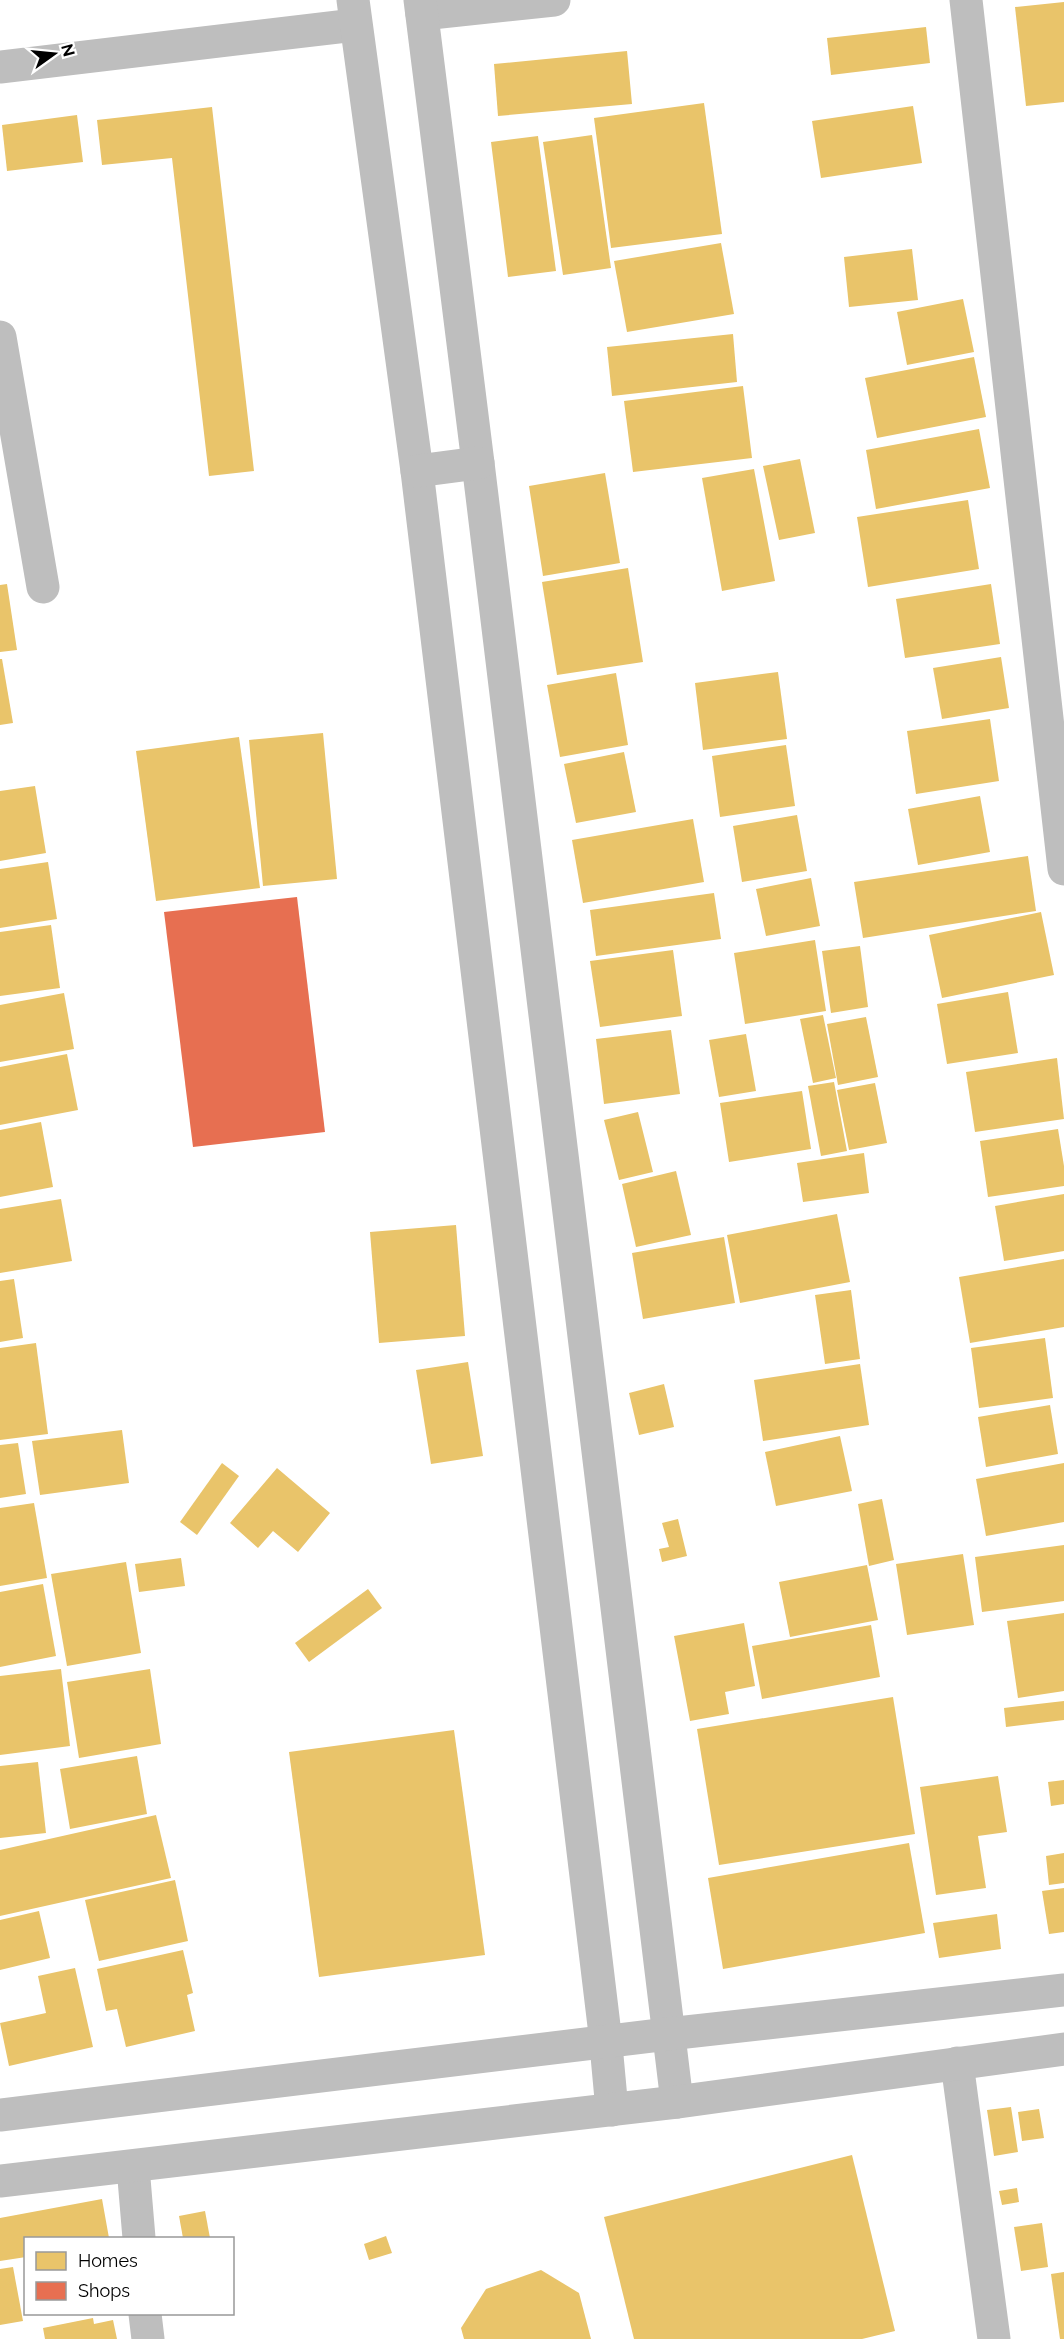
<svg xmlns="http://www.w3.org/2000/svg" width="1064" height="2339" font-family="Raleway,sans-serif">
<rect width="100%" height="100%" fill="#fff"/>
<!-- homes -->
<g fill="#e9c46a">
<polygon points="1064,2 1064,102 1026,106 1015,7"/>
<polygon points="926,27 930,63 831,75 827,38"/>
<polygon points="627,51 632,104 498,116 494,64"/>
<polygon points="704,103 722,234 611,248 594,118"/>
<polygon points="913,106 922,163 821,178 812,121"/>
<polygon points="212,107 254,471 209,476 172,158 102,165 97,120"/>
<polygon points="77,115 83,162 7,171 2,125"/>
<polygon points="592,135 611,268 563,275 543,142"/>
<polygon points="538,136 556,271 508,277 491,142"/>
<polygon points="721,243 734,314 627,332 614,261"/>
<polygon points="912,249 918,300 849,307 844,257"/>
<polygon points="963,299 974,352 907,365 897,312"/>
<polygon points="733,334 737,382 612,396 607,347"/>
<polygon points="974,357 986,417 877,438 865,378"/>
<polygon points="743,386 752,458 633,472 624,401"/>
<polygon points="979,429 990,488 876,509 866,450"/>
<polygon points="800,459 815,533 779,540 763,466"/>
<polygon points="754,469 775,581 722,591 702,478"/>
<polygon points="605,473 620,563 543,576 529,486"/>
<polygon points="968,500 979,569 868,587 857,517"/>
<polygon points="628,568 643,662 557,675 542,582"/>
<polygon points="7,584 17,650 0,652 0,585"/>
<polygon points="991,584 1000,644 905,658 896,599"/>
<polygon points="1001,657 1009,708 942,719 933,668"/>
<polygon points="0,659 2,659 13,723 0,725"/>
<polygon points="778,672 787,739 703,750 695,683"/>
<polygon points="616,673 628,745 560,757 547,685"/>
<polygon points="990,719 999,781 916,794 907,731"/>
<polygon points="323,733 337,879 263,886 249,740"/>
<polygon points="239,737 260,888 156,901 136,751"/>
<polygon points="786,745 795,806 720,817 712,756"/>
<polygon points="624,752 636,812 576,823 564,764"/>
<polygon points="35,786 46,853 0,861 0,791"/>
<polygon points="980,796 990,852 918,865 908,809"/>
<polygon points="797,815 807,871 742,882 733,826"/>
<polygon points="693,819 704,882 583,903 572,840"/>
<polygon points="1028,856 1036,911 863,938 854,882"/>
<polygon points="48,862 57,919 0,928 0,869"/>
<polygon points="811,878 820,926 766,936 756,889"/>
<polygon points="714,893 721,939 596,956 590,910"/>
<polygon points="1041,912 1054,975 942,998 929,935"/>
<polygon points="51,925 60,988 0,996 0,932"/>
<polygon points="815,940 826,1011 745,1024 734,953"/>
<polygon points="860,946 868,1007 831,1013 822,951"/>
<polygon points="673,950 682,1016 600,1027 590,961"/>
<polygon points="1008,992 1018,1053 947,1064 937,1004"/>
<polygon points="64,993 74,1049 0,1062 0,1005"/>
<polygon points="823,1015 836,1078 813,1083 800,1019"/>
<polygon points="866,1017 878,1077 838,1085 827,1024"/>
<polygon points="671,1030 680,1094 604,1104 596,1039"/>
<polygon points="746,1034 756,1091 719,1097 709,1040"/>
<polygon points="67,1054 78,1110 0,1125 0,1067"/>
<polygon points="1057,1058 1064,1119 975,1132 966,1072"/>
<polygon points="834,1082 847,1151 821,1156 808,1086"/>
<polygon points="875,1083 887,1143 849,1150 837,1090"/>
<polygon points="802,1091 811,1149 729,1162 720,1103"/>
<polygon points="638,1112 653,1172 619,1180 604,1120"/>
<polygon points="41,1122 53,1187 0,1197 0,1130"/>
<polygon points="1058,1129 1064,1166 1064,1186 988,1197 980,1141"/>
<polygon points="864,1153 869,1193 803,1202 797,1163"/>
<polygon points="676,1171 691,1235 636,1247 622,1184"/>
<polygon points="1064,1194 1064,1251 1004,1261 995,1206"/>
<polygon points="61,1199 72,1261 0,1273 0,1209"/>
<polygon points="837,1214 850,1282 740,1303 727,1235"/>
<polygon points="456,1225 465,1336 379,1343 370,1232"/>
<polygon points="724,1237 735,1303 643,1319 632,1253"/>
<polygon points="1064,1259 1064,1327 970,1343 959,1277"/>
<polygon points="14,1279 23,1338 0,1342 0,1281"/>
<polygon points="851,1290 860,1359 825,1364 815,1295"/>
<polygon points="1045,1338 1053,1398 979,1408 971,1348"/>
<polygon points="36,1343 48,1434 0,1440 0,1348"/>
<polygon points="468,1362 483,1456 431,1464 416,1370"/>
<polygon points="860,1364 869,1425 763,1441 754,1380"/>
<polygon points="664,1384 674,1427 639,1435 629,1393"/>
<polygon points="1050,1405 1058,1454 986,1467 978,1417"/>
<polygon points="122,1430 129,1483 40,1495 32,1441"/>
<polygon points="840,1436 852,1491 776,1506 765,1452"/>
<polygon points="18,1443 26,1494 0,1498 0,1445"/>
<polygon points="222,1463 239,1476 197,1535 180,1522"/>
<polygon points="1064,1463 1064,1522 986,1536 976,1479"/>
<polygon points="277,1468 330,1513 298,1552 273,1531 258,1548 230,1523"/>
<polygon points="882,1499 894,1560 869,1566 858,1504"/>
<polygon points="34,1503 47,1578 0,1586 0,1508"/>
<polygon points="678,1519 687,1556 662,1562 659,1549 669,1547 662,1523"/>
<polygon points="1064,1545 1064,1601 982,1612 975,1557"/>
<polygon points="963,1554 974,1625 907,1635 896,1564"/>
<polygon points="181,1558 185,1586 139,1592 135,1564"/>
<polygon points="126,1562 141,1653 67,1666 51,1574"/>
<polygon points="867,1565 878,1620 790,1637 779,1582"/>
<polygon points="43,1584 56,1656 0,1667 0,1592"/>
<polygon points="368,1589 382,1608 309,1662 295,1643"/>
<polygon points="1064,1613 1064,1691 1018,1698 1007,1621"/>
<polygon points="744,1623 755,1686 725,1692 729,1714 690,1721 674,1636"/>
<polygon points="871,1625 880,1677 762,1699 752,1646"/>
<polygon points="61,1669 70,1746 0,1755 0,1676"/>
<polygon points="150,1669 161,1744 79,1758 67,1682"/>
<polygon points="893,1697 915,1834 719,1865 697,1729"/>
<polygon points="1064,1701 1064,1720 1006,1727 1004,1708"/>
<polygon points="454,1730 485,1955 319,1977 289,1752"/>
<polygon points="137,1756 147,1814 70,1829 60,1769"/>
<polygon points="38,1762 46,1833 0,1838 0,1766"/>
<polygon points="998,1776 1007,1832 978,1836 986,1888 936,1895 920,1787"/>
<polygon points="1064,1780 1064,1804 1051,1806 1048,1782"/>
<polygon points="156,1815 171,1878 0,1916 0,1850"/>
<polygon points="909,1843 925,1933 723,1969 708,1878"/>
<polygon points="1064,1853 1064,1883 1049,1885 1046,1856"/>
<polygon points="175,1880 188,1941 99,1961 85,1900"/>
<polygon points="1064,1888 1064,1932 1049,1934 1042,1891"/>
<polygon points="39,1911 50,1958 0,1970 0,1920"/>
<polygon points="997,1914 1001,1949 939,1958 933,1923"/>
<polygon points="183,1950 193,1993 187,1995 195,2031 126,2047 117,2009 106,2011 97,1969"/>
<polygon points="75,1968 93,2047 9,2066 0,2023 46,2013 38,1976"/>
<polygon points="1011,2107 1018,2152 994,2156 987,2110"/>
<polygon points="1039,2109 1044,2138 1022,2141 1018,2112"/>
<polygon points="852,2155 895,2331 862,2339 634,2339 604,2217"/>
<polygon points="1017,2188 1019,2202 1002,2205 999,2191"/>
<polygon points="102,2199 109,2238 26,2238 26,2257 0,2261 0,2218"/>
<polygon points="205,2211 210,2238 183,2238 179,2216"/>
<polygon points="1042,2223 1048,2267 1021,2271 1014,2227"/>
<polygon points="386,2236 392,2253 369,2260 364,2244"/>
<polygon points="13,2267 23,2321 0,2325 0,2269"/>
<polygon points="541,2270 579,2293 591,2339 464,2339 461,2328 486,2289"/>
<polygon points="1064,2272 1064,2339 1060,2339 1051,2274"/>
<polygon points="93,2318 94,2324 113,2320 117,2339 45,2339 43,2328"/>
</g>
<!-- shops -->
<polygon fill="#e76f51" points="297,897 325,1132 193,1147 164,912"/>
<g fill="none" stroke-linecap="round" stroke-linejoin="round">
<!-- minor -->
<g stroke="#bebebe" stroke-width="33">
<polyline points="966,0 1064,869"/>
<polyline points="422,14 554,0"/>
<polyline points="0,67 355,25"/>
<polyline points="0,337 43,587"/>
<polyline points="957,2063 994,2339"/>
<polyline points="133,2167 139,2238"/>
<polyline points="145,2314 148,2339"/>
</g>
<!-- tertiary -->
<g stroke="#bebebe" stroke-width="33">
<polyline points="353,0 417,471 605,2034 612,2110"/>
<polyline points="420,0 478,463 677,2102"/>
<polyline points="417,471 478,463"/>
<polyline points="0,2115 668,2034 1064,1990"/>
<polyline points="0,2181 677,2102 1064,2049"/>
</g>
</g>
<!-- legend -->
<rect x="24" y="2237" width="210" height="78" fill="#ffffff" stroke="#999999" stroke-width="1.5"/>
<rect x="36" y="2252" width="30" height="18" fill="#e9c46a" stroke="#999999" stroke-width="1.5"/>
<text x="78" y="2267" font-size="18" fill="#000000">Homes</text>
<rect x="36" y="2282" width="30" height="18" fill="#e76f51" stroke="#999999" stroke-width="1.5"/>
<text x="78" y="2297" font-size="18" fill="#000000">Shops</text>
<!-- north arrow -->
<g transform="translate(54 54) rotate(75)" stroke="#ffffff" stroke-width="4.5" paint-order="stroke">
<path d="M0-4.5L10 22L0 15L-10 22Z" fill="#000000"/>
<text y="-9" font-size="16" font-weight="bold" text-anchor="middle" fill="#000000">N</text>
</g>
</svg>
